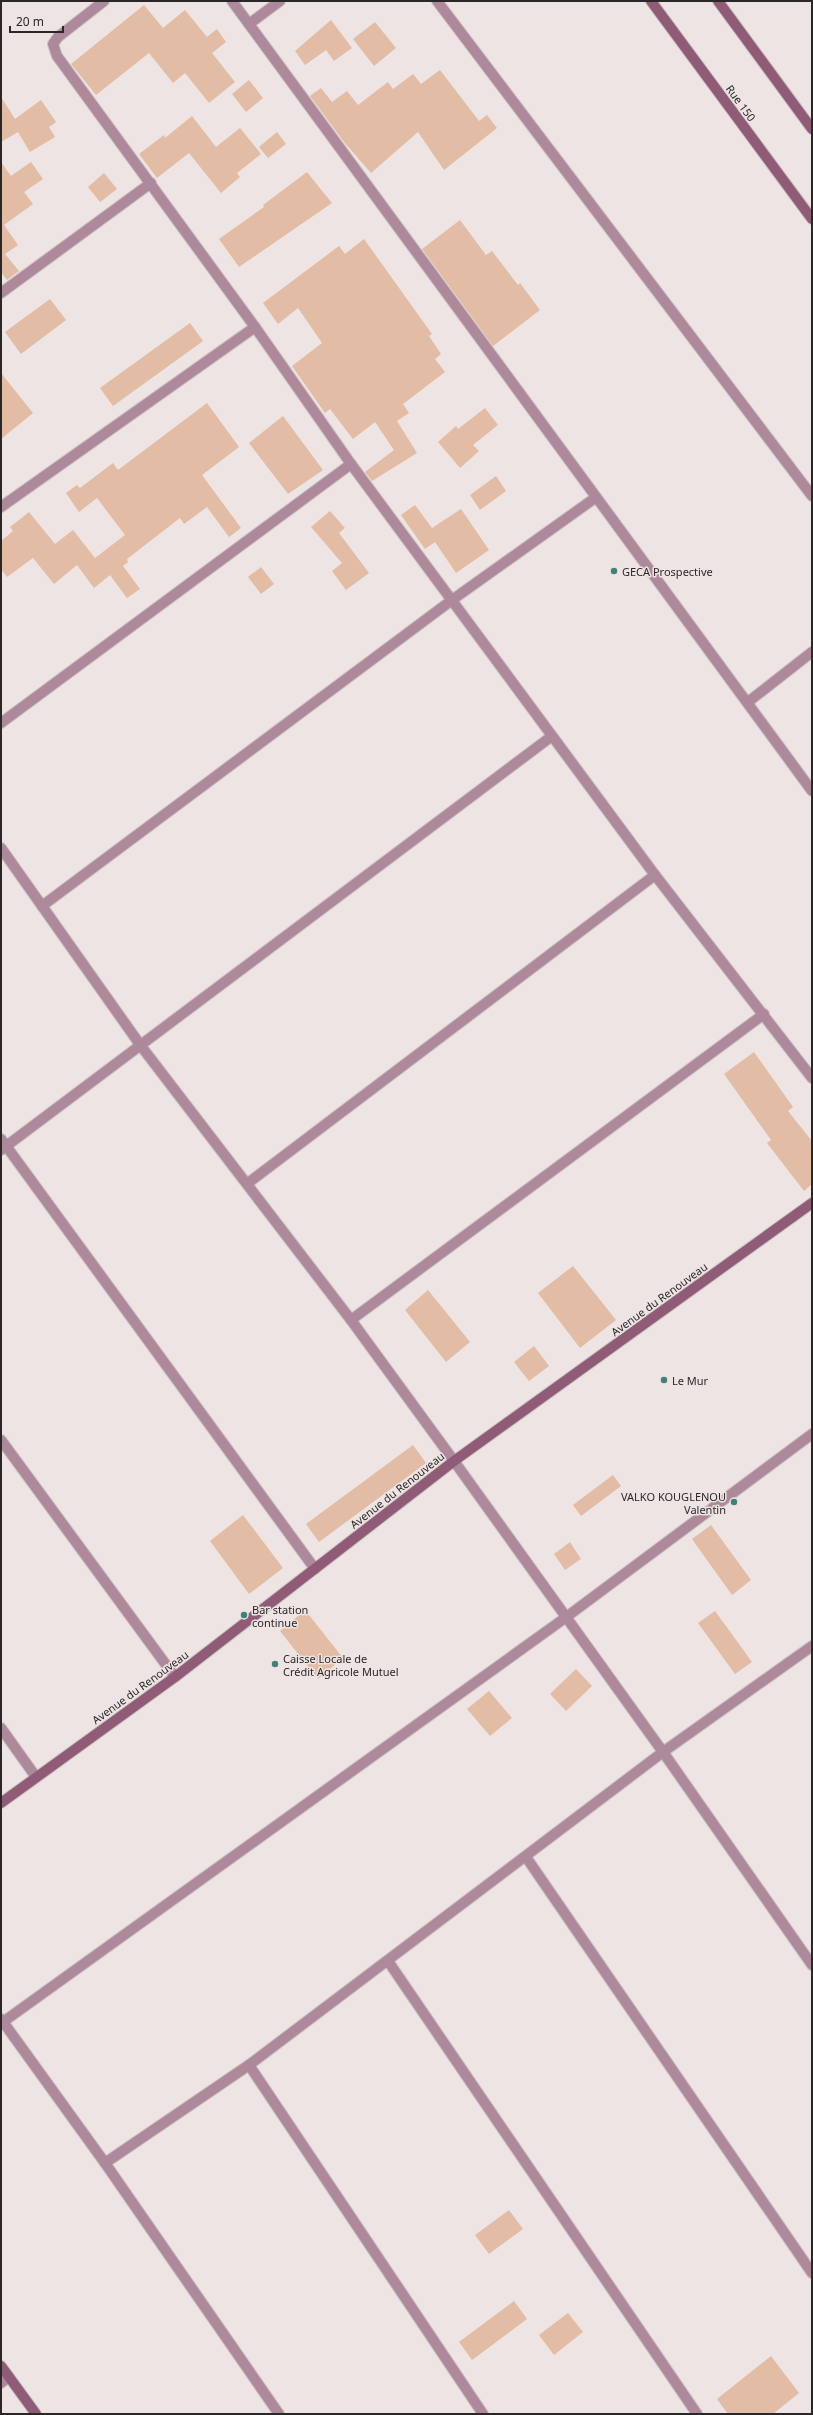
<svg xmlns="http://www.w3.org/2000/svg" width="813" height="2415" font-family="'Noto Sans',sans-serif">
<rect width="100%" height="100%" fill="#eee4e4"/>
<!-- building -->
<g fill="#e2bca4">
<polygon points="144,5 163,28 185,10 207,37 217,29 226,42 212,53 235,82 209,103 185,73 173,83 149,53 96,95 71,64"/>
<polygon points="331,20 352,48 334,61 326,50 305,65 295,51"/>
<polygon points="375,22 396,48 374,66 353,39"/>
<polygon points="440,70 479,121 487,115 497,128 444,170 418,132 371,173 344,142 310,96 321,88 332,102 347,91 358,105 388,82 393,89 413,74 421,84"/>
<polygon points="249,80 263,98 246,112 232,94"/>
<polygon points="1,97 15,119 41,100 56,122 49,127 55,137 30,152 18,132 1,142"/>
<polygon points="192,116 216,147 240,128 261,154 237,173 240,177 221,193 189,153 157,178 139,154 164,135 165,138"/>
<polygon points="277,132 286,144 268,158 259,147"/>
<polygon points="1,162 11,176 31,162 43,179 24,192 33,204 4,225 18,245 5,254 19,271 7,280 1,272"/>
<polygon points="307,172 332,203 239,267 219,239 264,207 263,205"/>
<polygon points="104,173 117,189 100,202 88,187"/>
<polygon points="460,220 486,255 492,251 518,285 520,283 540,310 493,346 422,249"/>
<polygon points="364,239 432,334 429,336 441,354 435,359 445,372 403,404 409,413 397,421 417,453 372,481 365,472 394,450 375,422 353,439 330,409 325,413 292,366 322,343 298,308 278,324 263,303 339,246 345,254"/>
<polygon points="50,299 66,320 21,354 5,332"/>
<polygon points="190,323 203,341 113,406 100,388"/>
<polygon points="1,373 33,413 1,439"/>
<polygon points="207,403 239,447 202,475 241,528 229,537 207,507 184,524 180,518 127,559 128,562 123,566 140,589 127,598 110,575 94,588 77,565 54,584 33,558 7,577 1,569 1,541 13,531 10,527 29,512 55,544 73,530 95,558 125,535 97,498 79,512 66,493 77,485 80,488 113,463 118,470"/>
<polygon points="485,408 498,425 473,445 479,451 460,468 438,442 456,426 458,429"/>
<polygon points="283,416 323,470 288,494 249,443"/>
<polygon points="496,476 506,491 480,510 470,495"/>
<polygon points="415,505 432,528 461,509 489,550 456,573 435,542 425,549 401,515"/>
<polygon points="330,511 345,528 339,533 369,573 346,590 332,571 342,563 311,527"/>
<polygon points="261,567 274,584 261,594 248,577"/>
<polygon points="754,1052 793,1107 788,1111 812,1141 812,1184 804,1191 767,1143 771,1140 724,1074"/>
<polygon points="573,1266 616,1320 580,1348 538,1293"/>
<polygon points="428,1290 470,1342 446,1362 405,1310"/>
<polygon points="534,1346 549,1366 529,1381 514,1362"/>
<polygon points="413,1445 426,1463 319,1542 306,1524"/>
<polygon points="613,1475 621,1486 581,1516 573,1505"/>
<polygon points="243,1515 283,1568 249,1594 210,1541"/>
<polygon points="711,1525 751,1580 732,1595 692,1539"/>
<polygon points="570,1542 581,1559 565,1570 554,1554"/>
<polygon points="305,1610 343,1658 318,1679 280,1631"/>
<polygon points="715,1611 752,1662 735,1674 698,1623"/>
<polygon points="576,1669 592,1686 566,1711 550,1694"/>
<polygon points="489,1691 512,1718 490,1736 467,1709"/>
<polygon points="509,2210 523,2229 489,2254 475,2235"/>
<polygon points="514,2301 527,2319 472,2360 459,2342"/>
<polygon points="568,2313 583,2332 554,2355 539,2335"/>
<polygon points="771,2356 799,2393 773,2414 728,2414 717,2399"/>
</g>
<g fill="none" stroke-linecap="round" stroke-linejoin="round">
<defs>
<g id="street">
<polyline points="104,1 58,37 53,44 57,56 255,327 351,464 655,875 812,1078"/>
<polyline points="232,1 812,791"/>
<polyline points="437,1 812,496"/>
<polyline points="249,24 280,1"/>
<polyline points="1,293 151,183"/>
<polyline points="1,507 255,327"/>
<polyline points="748,702 812,652"/>
<polyline points="1,723 351,464"/>
<polyline points="1,848 141,1046 351,1320 454,1461 663,1752 812,1965"/>
<polyline points="42,906 452,600 595,498"/>
<polyline points="1,1139 315,1569"/>
<polyline points="1,1150 552,736"/>
<polyline points="248,1183 655,875"/>
<polyline points="351,1320 764,1014"/>
<polyline points="1,1440 175,1677"/>
<polyline points="1,1728 36,1777"/>
<polyline points="526,1857 812,2273"/>
<polyline points="388,1961 697,2414"/>
<polyline points="1,2019 105,2163 279,2414"/>
<polyline points="3,2022 565,1618 812,1434"/>
<polyline points="249,2065 483,2414"/>
<polyline points="105,2163 249,2065 663,1752 812,1646"/>
<polyline points="1,2383 9,2377"/>
</g>
<g id="secondary">
<polyline points="651,1 812,219"/>
<polyline points="718,1 812,129"/>
<polyline points="1,1803 175,1677 454,1461 812,1203"/>
<polyline points="1,2366 36,2414"/>
</g>
</defs>
<!-- street casing -->
<use href="#street" stroke="#cbc2c2" stroke-width="12"/>
<!-- secondary casing -->
<use href="#secondary" stroke="#cbc2c2" stroke-width="12"/>
<!-- street -->
<use href="#street" stroke="#ae889b" stroke-width="10"/>
<!-- secondary -->
<use href="#secondary" stroke="#8f5b76" stroke-width="10"/>
</g>
<!-- markers -->
<g fill="#3d837a" stroke="#eee4e4" stroke-width="1.5">
<circle cx="614" cy="571" r="4"/>
<circle cx="664" cy="1380" r="4"/>
<circle cx="734" cy="1502" r="4"/>
<circle cx="244" cy="1615" r="4"/>
<circle cx="275" cy="1664" r="4"/>
</g>
<g text-anchor="middle" dominant-baseline="central" stroke-width="3" stroke-linejoin="round" paint-order="stroke">
<!-- street labels -->
<g font-size="11" fill="#2b2727" stroke="#eee4e4">
<text transform="translate(741 103) rotate(54)">Rue 150</text>
<text transform="translate(659 1299) rotate(-36)">Avenue du Renouveau</text>
<text transform="translate(397 1490) rotate(-38)">Avenue du Renouveau</text>
<text transform="translate(140 1687) rotate(-36)">Avenue du Renouveau</text>
</g>
<!-- poi labels -->
<g font-size="11" fill="#2b2727" stroke="#eee4e4" text-anchor="start">
<text x="622" y="571">GECA Prospective</text>
<text x="672" y="1380">Le Mur</text>
<text x="726" y="1496" text-anchor="end">VALKO KOUGLENOU<tspan x="726" dy="13">Valentin</tspan></text>
<text x="252" y="1609">Bar station<tspan x="252" dy="13">continue</tspan></text>
<text x="283" y="1658">Caisse Locale de<tspan x="283" dy="13">Crédit Agricole Mutuel</tspan></text>
</g>
</g>
<!-- border -->
<rect width="813" height="2415" fill="none" stroke="#2b2727" stroke-width="4"/>
<!-- scale -->
<path d="M10 26v6h53v-6" fill="none" stroke="#2b2727" stroke-width="2"/>
<text x="16" y="26" font-size="12" fill="#2b2727" stroke="#eee4e4" stroke-width="3" paint-order="stroke">20 m</text>
</svg>
